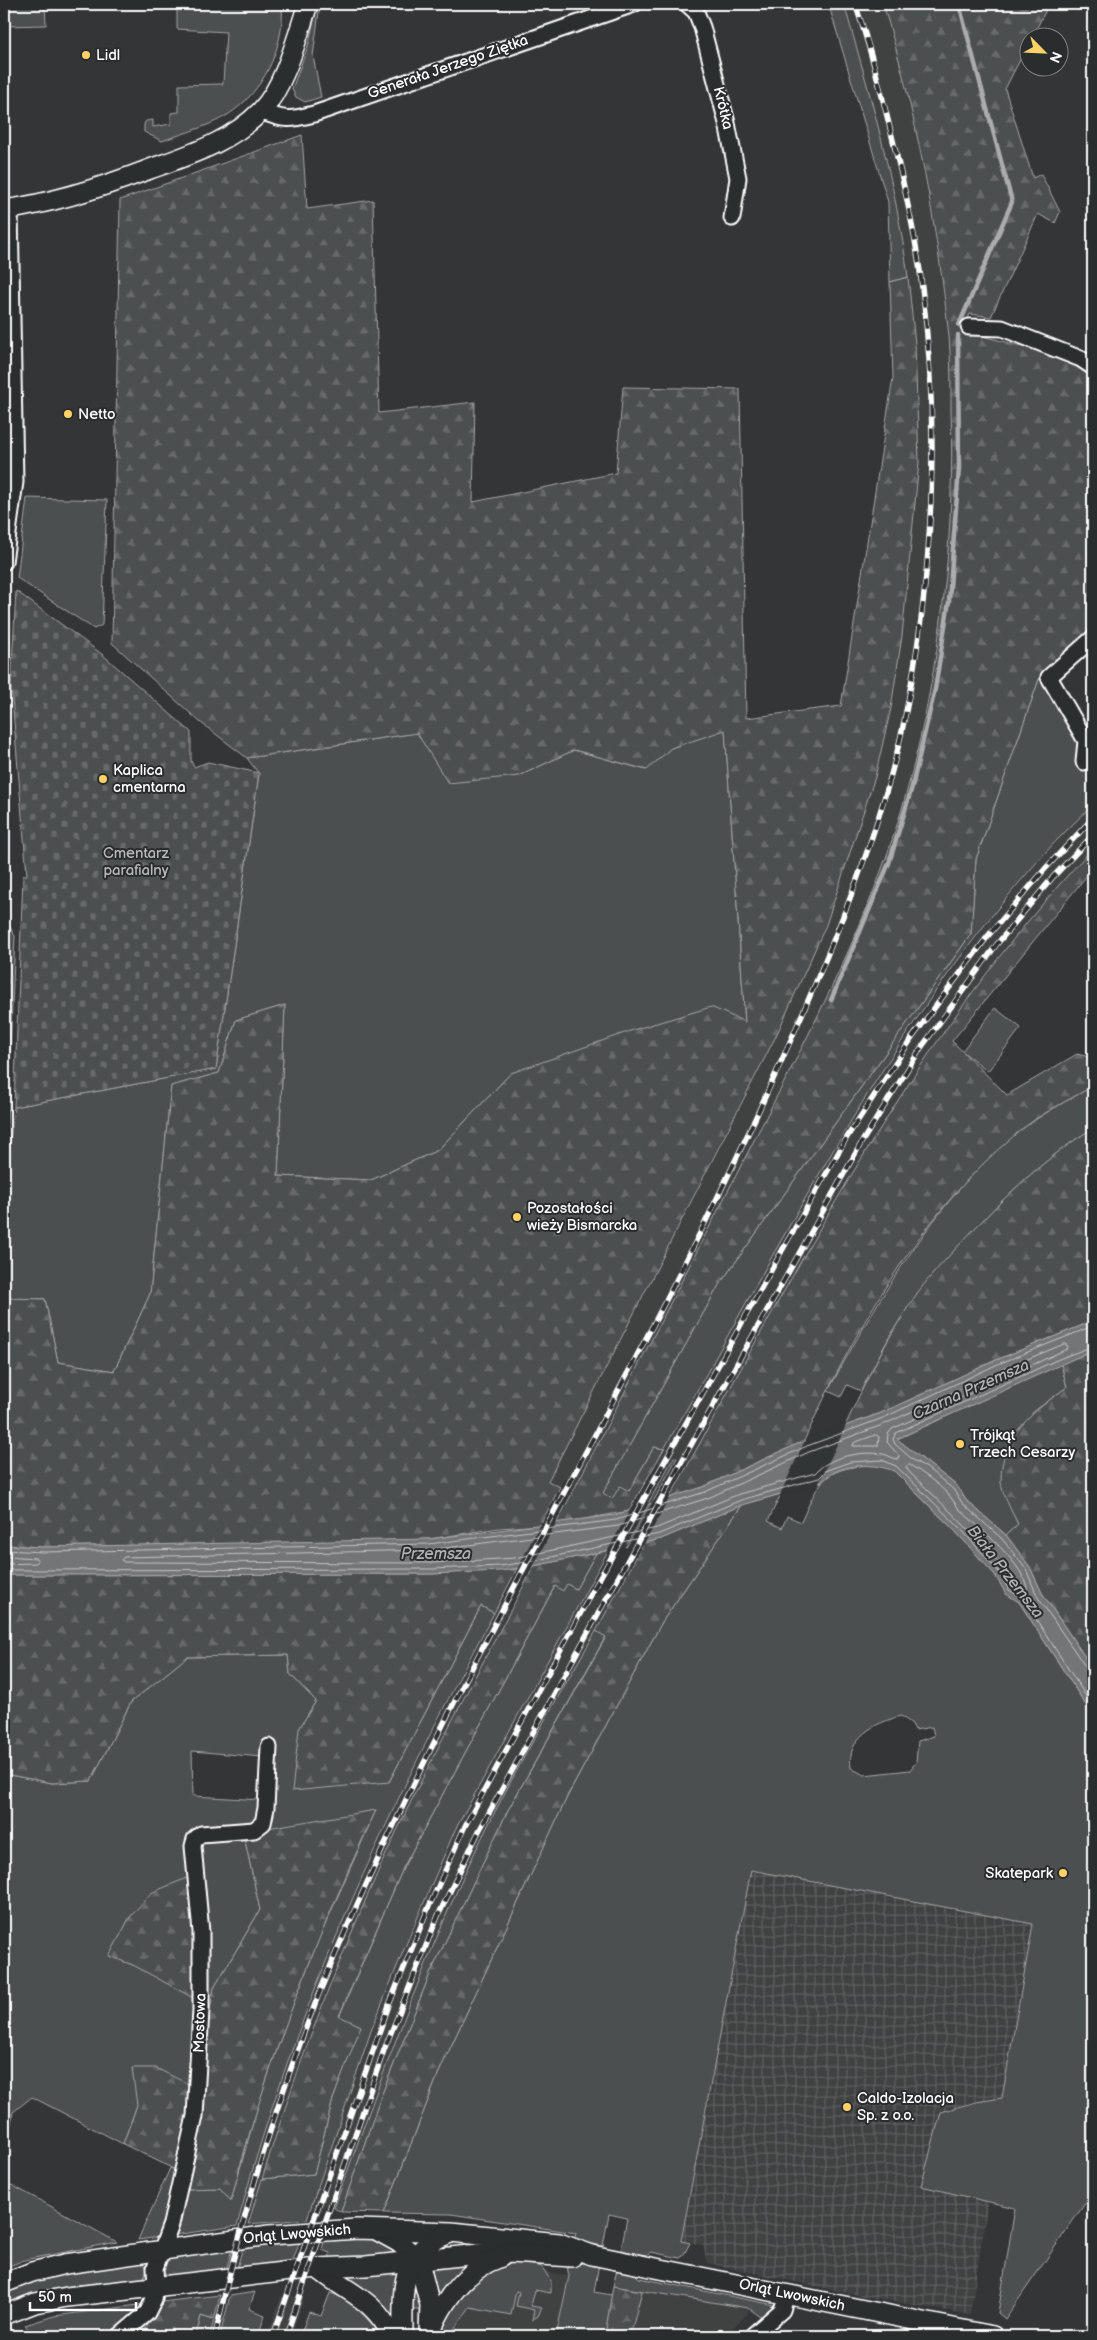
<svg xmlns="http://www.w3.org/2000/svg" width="1097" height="2340" font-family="'Balsamiq Sans',sans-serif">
<defs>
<pattern id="industrial-grid" width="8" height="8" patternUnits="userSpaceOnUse" patternTransform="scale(1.25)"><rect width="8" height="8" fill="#404243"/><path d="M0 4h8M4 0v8" fill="none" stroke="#5d5e5f"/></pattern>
<pattern id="forest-firs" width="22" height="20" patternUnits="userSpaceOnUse" patternTransform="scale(1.25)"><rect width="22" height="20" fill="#4c4f50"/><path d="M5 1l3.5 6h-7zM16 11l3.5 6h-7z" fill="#67696a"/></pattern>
<pattern id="cemetery-stones" width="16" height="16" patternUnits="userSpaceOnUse" patternTransform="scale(1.25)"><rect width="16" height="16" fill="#4c4f50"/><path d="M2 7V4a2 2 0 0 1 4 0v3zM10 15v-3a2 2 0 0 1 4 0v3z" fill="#67696a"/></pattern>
</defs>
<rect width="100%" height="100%" fill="#333536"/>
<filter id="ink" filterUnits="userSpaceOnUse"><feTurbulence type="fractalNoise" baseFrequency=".02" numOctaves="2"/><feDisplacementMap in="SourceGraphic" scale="10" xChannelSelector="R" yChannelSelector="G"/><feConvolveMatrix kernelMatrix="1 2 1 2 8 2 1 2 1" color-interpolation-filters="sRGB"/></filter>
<g filter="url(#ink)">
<!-- built -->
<g fill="#404243">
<polygon points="844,4 883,4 901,62 919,146 936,242 949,341 953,464 946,587 931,688 908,788 880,875 844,963 804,1045 576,1485 564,1479 560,1487 548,1481 740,1109 776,1036 826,925 875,777 891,708 902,636 919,462 915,344 903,236 887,158"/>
<polygon points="1093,804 1093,848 1030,918 982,978 934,1045 818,1234 688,1464 675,1457 668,1468 657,1462 804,1197 878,1077 975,939 1044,854"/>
<polygon points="604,1584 618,1591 495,1814 464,1876 408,2006 334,2208 325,2205 322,2212 311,2209 371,2031 402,1954 455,1830 587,1589 598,1595"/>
<polygon points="499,1604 510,1610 459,1708 382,1865 294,2080 252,2212 242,2209 255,2159 301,2023 343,1920 405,1786"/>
<polygon points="529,2268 569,2276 556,2336 445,2336 465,2297"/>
<polygon points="642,2291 749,2308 748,2313 724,2336 630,2336"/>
<polygon points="292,2295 304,2299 291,2336 267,2336 281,2296 290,2300"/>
<polygon points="215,2315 224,2317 220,2336 210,2336"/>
</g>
<!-- industrial -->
<polygon fill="url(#industrial-grid)" points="751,1870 1033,1924 1002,2098 976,2102 922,2186 988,2201 970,2315 858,2295 707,2263 703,2245 681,2241"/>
<!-- green -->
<g fill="#4c4f50" stroke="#a6a7a8" fill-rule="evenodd">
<polygon points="4,4 45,4 46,25 4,26"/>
<path d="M177 4H282C285 42 267 85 236 109 216 125 186 132 162 141L144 132V124L146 121 153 120V127L171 124V113L179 112V85L223 84 226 32 177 29Z"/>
<polygon points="318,4 320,4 313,56 321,97 305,102 296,97 292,89 308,46"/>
<path d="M834 4H844C870 94 896 183 908 277L890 282 888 202 829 6Z"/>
<polygon points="27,498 107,500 102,625 94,629 17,578"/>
<path d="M1039 679 1058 682 1093 744V804C1077 821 1059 837 1044 854 886 1031 781 1245 664 1449L654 1447 629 1491 612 1499 602 1494 719 1285 971 934 976 859Z"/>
<polygon points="725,729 745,1023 511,1073 438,1150 371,1180 278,1176 285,1005 236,1020 219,1073 171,1086 150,1294 114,1371 58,1362 45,1299 4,1298 4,1190 14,1107 216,1069 259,774 247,758 417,733 519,776 574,750 646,770 671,748"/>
<polygon points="995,1008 1021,1028 988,1071 962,1051"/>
<path d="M1093 1086V1128C1039 1162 993 1207 951 1255 941 1267 928 1279 919 1292 896 1322 878 1357 861 1391L847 1385 841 1397 828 1391C867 1319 908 1249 961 1187 979 1168 997 1147 1018 1132 1042 1114 1068 1100 1093 1086Z"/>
<polygon points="1061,1364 1067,1387 1033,1412 1001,1482 1018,1525 1006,1535 966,1500 957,1486 897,1439"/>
<polygon points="674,1457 677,1458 652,1504 647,1505"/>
<path d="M869 1465H881L894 1471 955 1531 995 1575 1006 1593 1019 1602 1093 1716V2202L1088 2199 1005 2319 998 2313 1015 2208 921 2186 941 2112 976 2102 1002 2098 1033 1924 751 1870 681 2241 690 2243 683 2256 680 2258 651 2252 646 2255 621 2250 627 2218 609 2214 603 2246 574 2240 576 2233 451 2214 384 2213 439 2072 567 1797 662 1622 742 1505 781 1494 768 1521 782 1528 787 1516 801 1522C819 1482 822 1469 869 1465ZM901 1716 912 1724 915 1730 932 1727 934 1736 918 1741 916 1762 910 1770 864 1775 851 1768C846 1737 875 1723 901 1716Z"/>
<polygon points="608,1551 455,1830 402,1954 371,2031 307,2219 248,2224 262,2179 314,2174 333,2099 360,2026 339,2017 404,1866 555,1586 567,1584 576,1589 596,1553"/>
<path d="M481 1606 494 1613C388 1808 293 2011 237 2226L138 2240 170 2168 186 2175 183 2189 220 2188 231 2200 259 2102 286 2023 318 1941 376 1810 244 1836 260 1910 214 1988 205 2038 201 2090 137 2105 123 2144 32 2097 13 2112 4 2167V1774L52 1783 91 1781 131 1702 187 1657 288 1655 290 1674 316 1701 299 1729 389 1782ZM192 1751 262 1757V1800L193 1796ZM130 1917 133 1965 110 1956Z"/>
<path d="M596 1631 606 1636 508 1810 430 1974 380 2099 341 2212 334 2208C375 2096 414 1985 463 1877 502 1792 550 1711 596 1631Z"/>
<polygon points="4,2181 117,2242 24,2260 4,2268"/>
<polygon points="325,2238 372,2238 386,2242 404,2253 369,2258 329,2258 330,2253 322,2250"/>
<polygon points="300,2241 292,2263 236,2271 243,2247"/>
<polygon points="232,2249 226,2271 171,2277 163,2272 164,2261 170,2257"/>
<polygon points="473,2261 437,2300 427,2265"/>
<path d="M140 2262 146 2266 147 2271 142 2280 75 2285 42 2292 4 2304V2293C47 2272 93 2268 140 2262Z"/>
<path d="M522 2262 542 2267 551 2281V2293L535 2290 531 2306 542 2308 538 2316 532 2320 534 2310 516 2306 519 2292 516 2291 511 2315 470 2307 454 2329 452 2336H441C452 2300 482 2265 522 2262Z"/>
<polygon points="566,2262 599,2264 594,2292 612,2295 605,2336 556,2336 569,2276"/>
<polygon points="617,2269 633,2272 639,2278 774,2305 773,2311 763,2318 748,2308 613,2286"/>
<path d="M397 2270V2310L386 2312C373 2297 361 2286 343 2278V2274Z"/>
<polygon points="410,2273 423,2295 422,2329 419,2329 419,2310 409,2310"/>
<polygon points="255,2292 249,2309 265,2315 258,2336 220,2336 230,2296"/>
<path d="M330 2293C349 2298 363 2314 376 2329L379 2328 383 2336H300L309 2312 321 2316Z"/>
<polygon points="161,2302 142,2336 34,2336 25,2325 54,2316"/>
<polygon points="201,2316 214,2320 210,2336 196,2336"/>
</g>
<!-- forest -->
<g fill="url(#forest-firs)" stroke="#a6a7a8">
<path d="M883 4H1049L1032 37 1030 38 1029 42 1005 89 1033 178 1041 174 1060 212 1055 223 1038 214 991 317 970 314 962 331 1038 350 1093 374V629L1039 679 976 859 971 934 719 1285 603 1493 612 1499 620 1486 629 1491 654 1447 664 1449 629 1511 556 1524C621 1400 685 1274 749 1150 810 1032 874 915 908 787 941 664 955 537 951 410 951 386 951 361 949 337 937 225 916 112 883 4Z"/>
<polygon points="302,135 307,209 373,200 379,413 475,402 473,502 616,473 623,387 740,389 746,718 841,706 893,378 890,282 908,277 915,344 919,462 902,636 891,708 875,777 826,925 776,1036 548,1481 560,1487 540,1525 499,1528 429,1539 372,1541 43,1547 4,1545 4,1298 45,1299 58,1362 114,1371 150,1294 171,1086 219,1073 236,1020 285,1005 278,1176 371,1180 438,1150 511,1073 633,1030 711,1007 745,1022 725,730 671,748 647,770 574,750 519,776 448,783 417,733 247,758 200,722 112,643 120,200"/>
<path d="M1093 848V868L952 1041 1007 1095 1077 1054 1093 1058V1086C1067 1101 1039 1114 1016 1134 920 1214 855 1329 804 1441L703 1487 669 1499C795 1273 913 1037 1093 848Z"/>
<polygon points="4,917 15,936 4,1190"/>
<path d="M1093 1128V1321L996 1360 881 1413 845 1426C866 1380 889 1334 918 1292 931 1275 946 1259 961 1243 1001 1200 1043 1159 1093 1128Z"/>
<path d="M1093 1350V1669L1042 1593 1030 1567 1006 1535 1018 1524C1013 1514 1001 1492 1001 1481 1000 1436 1034 1411 1067 1387L1061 1364Z"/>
<polygon points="742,1505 662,1622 567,1797 439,2072 384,2213 341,2212 380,2099 430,1974 508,1810 606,1637 596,1631 644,1543 661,1539"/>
<path d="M596 1553 576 1589 567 1584 563 1591 555 1586 404 1866 339 2016 361 2026 333 2099 314 2174 262 2179C295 2072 335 1967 381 1865 427 1763 482 1665 534 1566Z"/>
<polygon points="517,1569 494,1613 481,1606 389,1782 292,1791 299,1729 316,1701 290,1674 288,1655 187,1657 131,1702 91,1781 52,1783 4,1774 4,1575 432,1574"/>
<path d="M376 1810C317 1936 265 2066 231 2201L220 2188 183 2189 186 2175 123 2144 137 2105 132 2068H156L200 2090 205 2038 214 1988 260 1910 244 1836 273 1827Z"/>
<polygon points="189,1877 198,1924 197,2000 133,1965 109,1956 130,1917 151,1893"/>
<polygon points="613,2286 642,2291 630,2336 605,2336"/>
<polygon points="220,2295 214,2320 201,2316 196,2336 142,2336 161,2302"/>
</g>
<!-- cemetery -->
<polygon fill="url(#cemetery-stones)" stroke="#a6a7a8" points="16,591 103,655 191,732 191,761 194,767 208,762 259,773 216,1069 14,1107 23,876 27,875 11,686"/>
<!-- water -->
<path fill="#737576" stroke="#abacad" d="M1093 1321V1350L897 1439 957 1486 966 1500 1006 1535 1030 1567 1042 1593 1093 1669V1716L1019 1602 1006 1594 995 1575 955 1531 894 1471C872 1462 837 1463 822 1482L742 1505 661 1539 534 1566 500 1571 432 1574 4 1575V1545L43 1547 429 1539 615 1515 703 1487 804 1441 881 1413 996 1360Z"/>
<!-- pier -->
<g fill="#333536">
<polygon points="847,1423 817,1487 779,1497 806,1438"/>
<polygon points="671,1495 643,1546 626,1549 653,1501"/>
<polygon points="649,1502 623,1550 606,1554 631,1508"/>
<polygon points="557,1521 532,1569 516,1572 541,1522"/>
</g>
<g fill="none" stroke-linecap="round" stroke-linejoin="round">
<!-- shore -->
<g stroke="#c7c8c8" stroke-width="1">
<path d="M1065 1344 1068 1346 1067 1349 892 1429 888 1434 887 1442 899 1456 898 1459C893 1459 888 1455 883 1454 861 1451 830 1456 815 1473L739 1494 657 1528 515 1558 432 1563 124 1562 121 1560 124 1557 429 1550 618 1526 708 1498 809 1452 885 1424 1001 1370Z"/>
<polyline points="1093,1346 1059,1359 896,1433 893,1439 895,1444 913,1460 927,1468 953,1489 963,1504 1002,1539 1026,1569 1037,1596 1087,1669 1093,1672"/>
<polygon points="876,1435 879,1437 878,1446 853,1446 854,1443"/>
<path d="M910 1465C923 1473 936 1482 947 1493 952 1498 955 1504 959 1509 976 1525 1029 1567 1027 1592 1013 1591 1009 1574 1001 1565 972 1532 942 1503 910 1473L906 1467Z"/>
<polyline points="4,1550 43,1552 429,1544 616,1520 705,1492 807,1446 883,1418 998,1364 1093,1326"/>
<polyline points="4,1556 36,1558 38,1561 36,1563 4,1564"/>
<polyline points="4,1570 432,1569 500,1566 533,1561 659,1534 741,1500 819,1478 827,1470 850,1462 882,1460 896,1466 959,1527 999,1572 1009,1590 1023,1599 1093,1707"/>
</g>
<!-- stream -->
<g stroke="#abacad" stroke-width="4.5">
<polyline points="959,325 1012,202 959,4"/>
<polyline points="831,1000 889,863 912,787 935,689 949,601 959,468 958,335"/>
</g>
<defs>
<g id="minor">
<polyline points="687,4 696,12 702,27 727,123 738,178 732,218"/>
<path d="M261 111C284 121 291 120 314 114L634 4"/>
<polyline points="969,327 1002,328 1081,359 1093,367"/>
<polyline points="4,562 15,482 10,209"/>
<polyline points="1084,762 1086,741 1049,677 1093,638"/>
<polyline points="120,2336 147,2313 154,2299 156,2287 155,2268 171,2224 195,2116 201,2010 201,1932 193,1846 195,1839 201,1834 254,1830 263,1823 266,1808 269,1747"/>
<polyline points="752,2336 782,2310 787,2294"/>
</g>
<g id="major">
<path d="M4 210C54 203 103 187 150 169 189 155 231 142 261 111 285 86 297 37 308 4"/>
<polyline points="378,2231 398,2242 409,2251 413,2261 421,2270 430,2305 429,2336"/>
<path d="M317 2268C347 2293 374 2298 392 2336"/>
<polyline points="4,2283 32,2272 65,2264 269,2235 357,2229 451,2232 559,2243 592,2255 621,2261 993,2336"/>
<polyline points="4,2315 35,2303 67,2297 317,2268 366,2266 479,2254 511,2253 572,2257"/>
<path d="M432 2328C446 2296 467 2269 501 2257"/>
<path d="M403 2336C403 2291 398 2252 448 2234"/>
</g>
</defs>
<!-- minor casing -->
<use href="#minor" stroke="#fff" stroke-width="19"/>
<!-- major casing -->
<use href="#major" stroke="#fff" stroke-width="22"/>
<!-- minor -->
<use href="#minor" stroke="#2a2d2e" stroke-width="15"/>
<!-- major -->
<use href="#major" stroke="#2a2d2e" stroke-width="19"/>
<defs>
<g id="rail">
<path d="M215 2336C244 2207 283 2077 335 1955 422 1752 530 1558 633 1363 692 1252 747 1140 797 1026 839 930 879 833 902 731 934 581 941 423 920 271 912 217 899 164 886 112 877 76 868 39 855 4"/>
<polyline points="273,2336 389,2005 427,1911 465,1826 592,1592 788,1240 849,1134 912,1038 988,936 1045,869 1093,818"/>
<polyline points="286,2336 384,2050 438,1916 479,1831 682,1461 863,1140 921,1048 997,944 1053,877 1093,835"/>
</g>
</defs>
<!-- rail casing -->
<use href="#rail" stroke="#fff" stroke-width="5.5"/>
<!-- rail -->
<use href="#rail" stroke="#2a2d2e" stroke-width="4" stroke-dasharray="11" stroke-linecap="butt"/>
</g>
</g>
<!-- markers -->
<g fill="#ffd166" stroke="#2a2d2e" stroke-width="2">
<circle cx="86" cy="55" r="5"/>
<circle cx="68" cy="414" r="5"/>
<circle cx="103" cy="779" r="5"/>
<circle cx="517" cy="1217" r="5"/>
<circle cx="960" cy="1444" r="5"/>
<circle cx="1063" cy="1873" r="5"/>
<circle cx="847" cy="2107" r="5"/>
</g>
<g text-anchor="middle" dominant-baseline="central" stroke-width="4" stroke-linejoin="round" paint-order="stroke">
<!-- poi labels -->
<g font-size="15" fill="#fff" stroke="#2a2d2e" text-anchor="start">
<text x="96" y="55">Lidl</text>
<text x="78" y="414">Netto</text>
<text x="113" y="770">Kaplica<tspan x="113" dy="17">cmentarna</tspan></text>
<text x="527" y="1208">Pozostałości<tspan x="527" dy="17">wieży Bismarcka</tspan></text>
<text x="970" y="1435">Trójkąt<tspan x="970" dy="17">Trzech Cesarzy</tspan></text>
<text x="1053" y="1873" text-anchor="end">Skatepark</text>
<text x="857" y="2098">Caldo-Izolacja<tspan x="857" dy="17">Sp. z o.o.</tspan></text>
</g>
<!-- street labels -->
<g font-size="15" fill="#fff" stroke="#2a2d2e">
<text transform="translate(448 67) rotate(-19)">Generała Jerzego Ziętka</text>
<text transform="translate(723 108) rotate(76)">Krótka</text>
<text transform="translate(200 2023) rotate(-88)">Mostowa</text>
<text transform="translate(297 2234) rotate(-5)">Orląt Lwowskich</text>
<text transform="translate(792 2295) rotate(12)">Orląt Lwowskich</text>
</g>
<!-- park labels -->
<g font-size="15" fill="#b7b9b9" stroke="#2a2d2e">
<text x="136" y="853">Cmentarz<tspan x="136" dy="17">parafialny</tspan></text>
</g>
<!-- water labels -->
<g font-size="16" font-style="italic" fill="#b2b3b4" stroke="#2a2d2e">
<text transform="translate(971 1390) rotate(-24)">Czarna Przemsza</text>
<text x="436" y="1554">Przemsza</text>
<text transform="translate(1005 1572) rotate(52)">Biała Przemsza</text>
</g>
</g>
<!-- margin -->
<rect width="1097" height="2340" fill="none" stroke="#2a2d2e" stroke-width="20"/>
<rect x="10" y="10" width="1077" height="2320" fill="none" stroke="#fff" stroke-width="2" filter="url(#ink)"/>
<!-- north arrow -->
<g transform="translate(1044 52) rotate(114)"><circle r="24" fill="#2a2d2e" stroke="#7f8182"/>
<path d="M0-4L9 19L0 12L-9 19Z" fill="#ffd166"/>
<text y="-8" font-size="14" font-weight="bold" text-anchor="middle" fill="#ffffff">N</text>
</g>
<!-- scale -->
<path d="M30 2302v8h106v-8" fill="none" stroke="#ffffff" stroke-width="2.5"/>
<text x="38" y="2302" font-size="15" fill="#ffffff" stroke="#2a2d2e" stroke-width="4" paint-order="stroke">50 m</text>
</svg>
